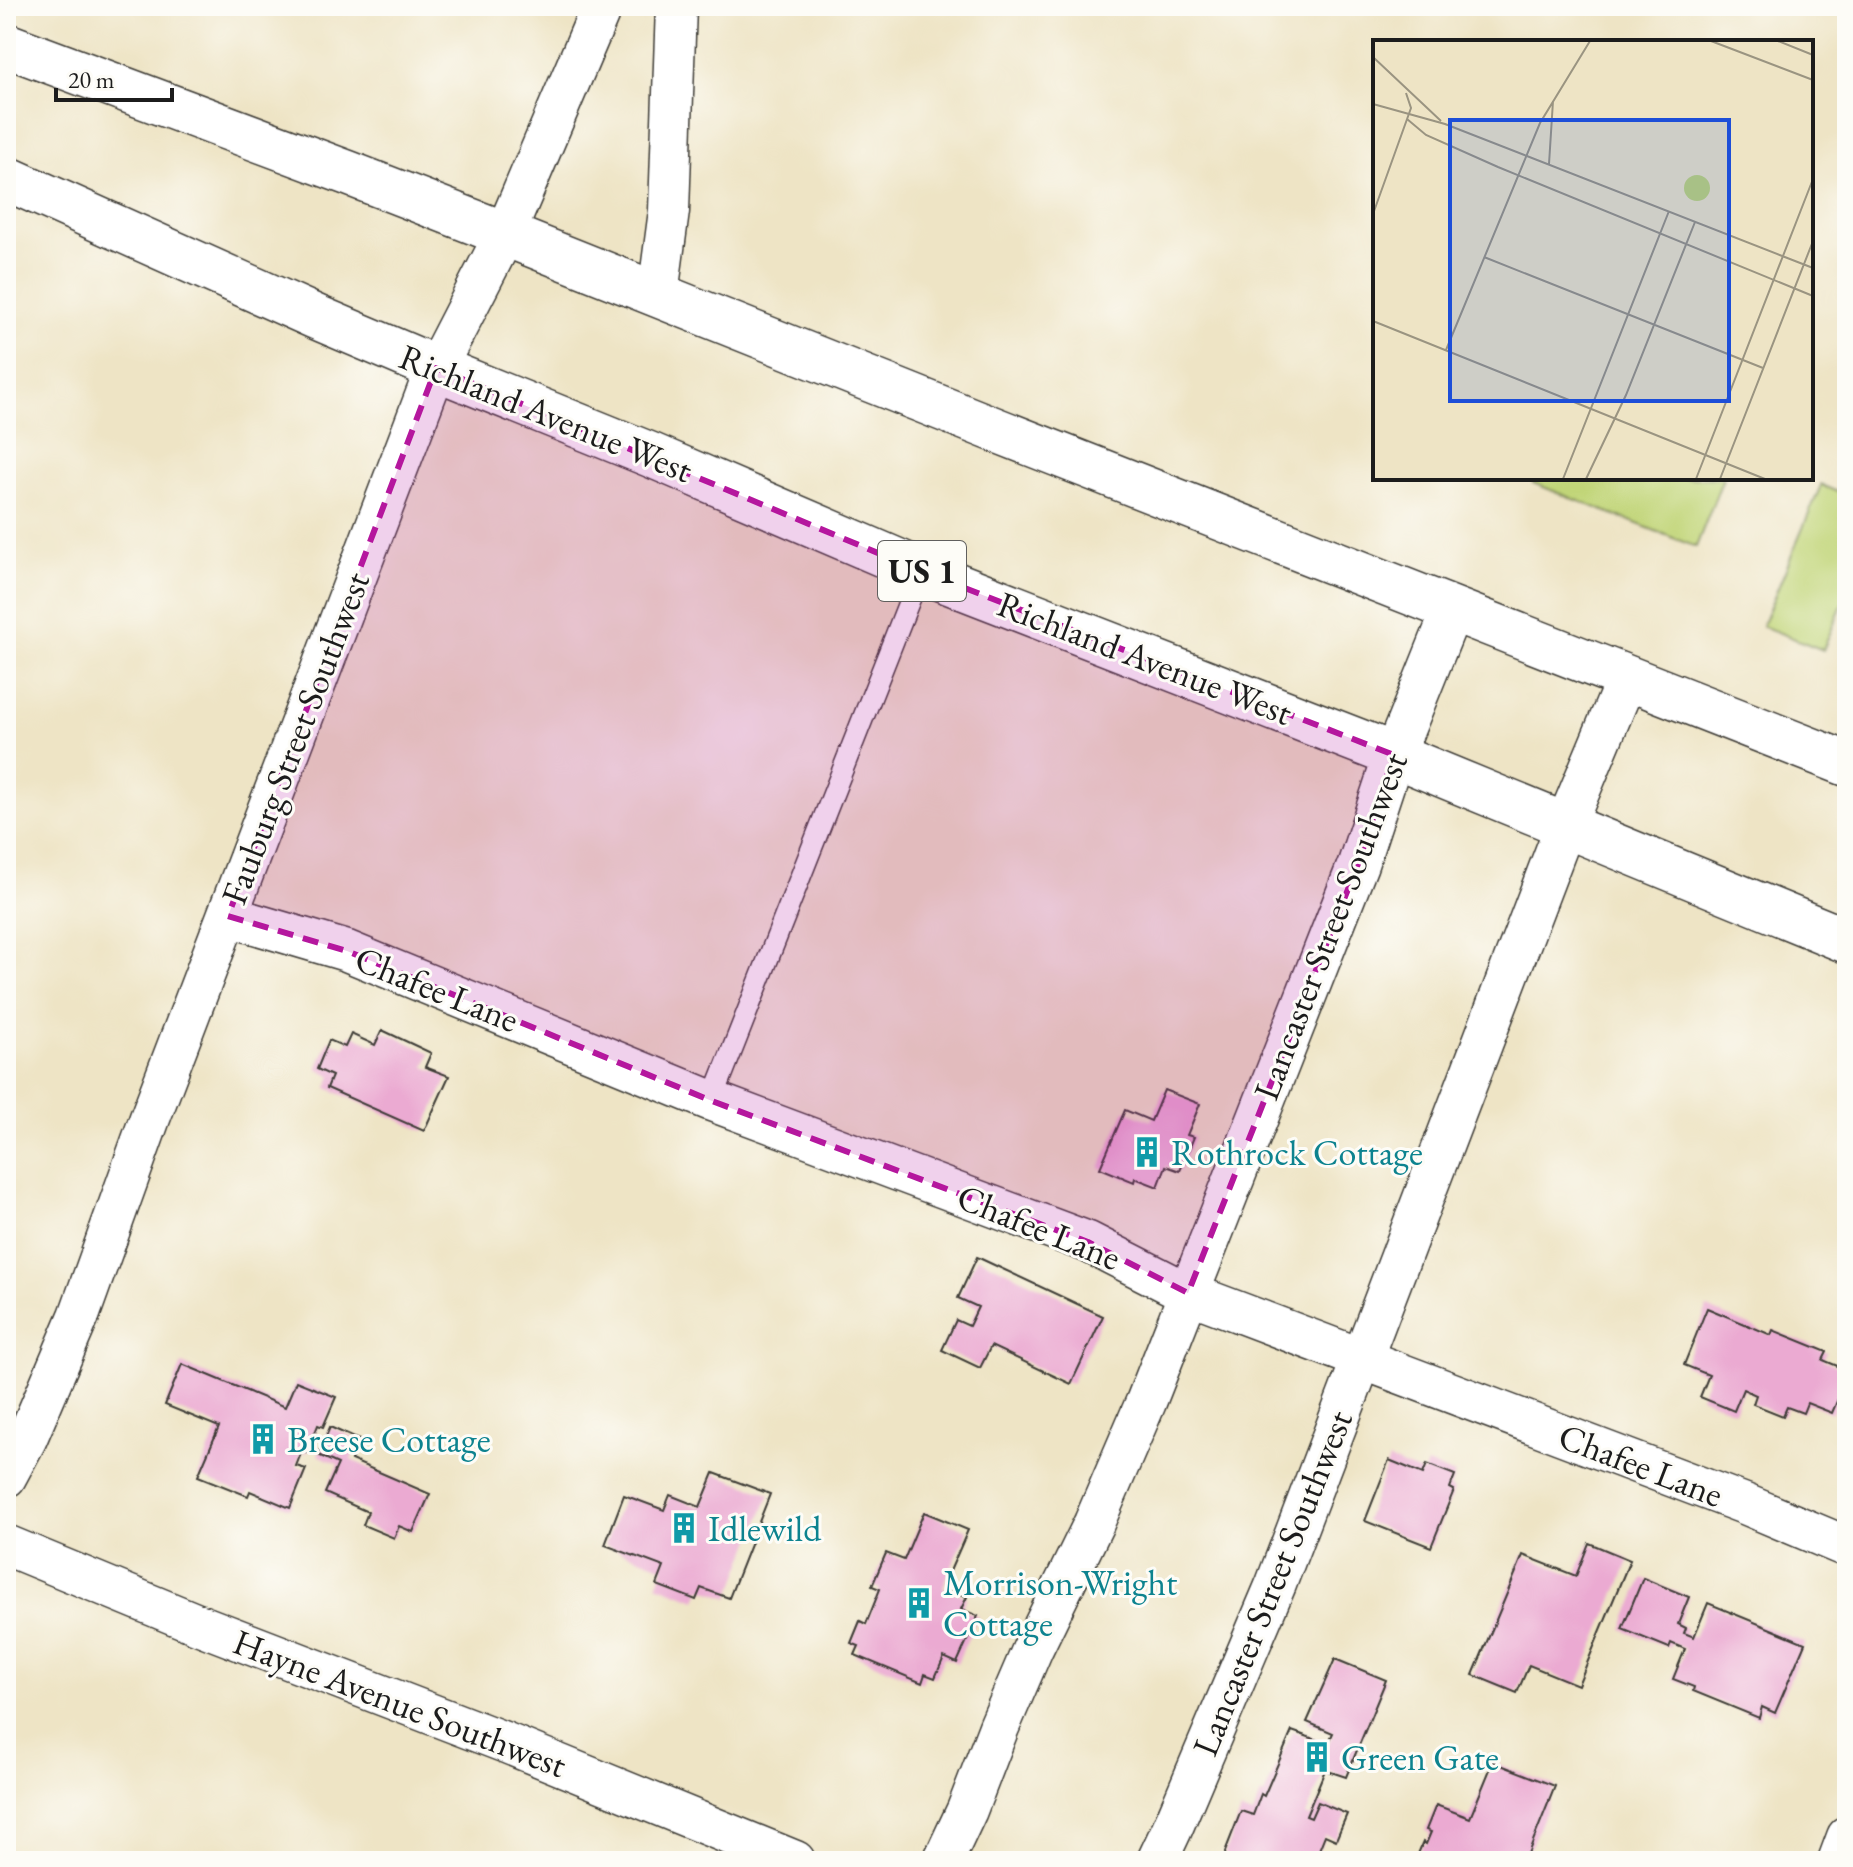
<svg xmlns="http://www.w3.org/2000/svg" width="1853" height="1867" font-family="'EB Garamond',serif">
<rect width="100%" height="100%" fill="#fdfcf7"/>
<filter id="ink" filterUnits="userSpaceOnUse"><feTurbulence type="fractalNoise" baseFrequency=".0125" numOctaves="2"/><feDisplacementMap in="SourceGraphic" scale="16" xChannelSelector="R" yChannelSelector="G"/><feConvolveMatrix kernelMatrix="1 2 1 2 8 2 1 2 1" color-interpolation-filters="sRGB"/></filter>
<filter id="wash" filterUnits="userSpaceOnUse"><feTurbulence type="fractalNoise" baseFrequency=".006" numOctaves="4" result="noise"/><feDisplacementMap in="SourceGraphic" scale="32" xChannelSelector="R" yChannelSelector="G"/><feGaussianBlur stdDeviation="1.8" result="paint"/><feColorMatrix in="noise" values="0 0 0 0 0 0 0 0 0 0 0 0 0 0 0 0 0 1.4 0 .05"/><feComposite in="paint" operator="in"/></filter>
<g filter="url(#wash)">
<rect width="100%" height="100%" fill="#eee4c5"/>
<!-- green -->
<g fill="#c1d578" stroke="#6e784a" stroke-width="2">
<polygon points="1535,478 1723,478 1696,547 1533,483"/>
<polygon points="1821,485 1847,496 1847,593 1823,650 1762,626"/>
</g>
<g id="blocks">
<!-- building -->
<g fill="#ebaad2">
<polygon points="382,1030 431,1053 425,1067 449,1076 424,1131 327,1088 332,1076 317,1069 329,1040 345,1047 351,1034 375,1045"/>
<polygon points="1164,1090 1200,1104 1187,1135 1194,1137 1180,1171 1166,1166 1158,1187 1135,1178 1134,1182 1100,1168 1125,1110 1151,1121"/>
<polygon points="977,1257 1103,1316 1071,1384 991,1346 980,1368 942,1350 956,1320 969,1326 978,1307 958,1298"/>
<polygon points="1707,1308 1771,1335 1773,1330 1827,1352 1823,1360 1847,1370 1847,1378 1832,1413 1807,1403 1803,1413 1787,1407 1783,1416 1753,1404 1756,1395 1743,1389 1734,1411 1700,1397 1709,1375 1684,1365"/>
<polygon points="182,1364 285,1407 296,1381 336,1397 323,1427 318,1425 307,1453 302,1451 296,1466 306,1469 290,1508 250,1491 248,1496 198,1476 219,1427 165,1405"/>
<polygon points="330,1427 359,1440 351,1460 430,1494 413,1532 399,1526 394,1538 363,1525 368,1512 325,1493 338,1464 318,1455"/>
<polygon points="1389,1460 1423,1474 1427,1464 1455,1475 1450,1488 1454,1490 1431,1547 1365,1521"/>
<polygon points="714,1473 770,1494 729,1598 701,1588 696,1600 657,1585 664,1567 605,1545 624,1495 664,1510 670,1495 700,1507"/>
<polygon points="924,1512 968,1530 943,1587 967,1597 961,1609 978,1616 957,1663 944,1657 935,1678 925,1674 922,1683 855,1655 859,1646 851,1643 860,1621 866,1624 880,1589 872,1586 886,1553 904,1560"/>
<polygon points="1589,1543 1630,1560 1578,1685 1529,1665 1517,1693 1473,1675 1523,1555 1576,1576"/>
<polygon points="1643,1578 1689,1597 1678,1624 1686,1628 1684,1633 1694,1637 1708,1603 1805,1643 1775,1713 1762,1707 1759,1718 1693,1691 1694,1687 1673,1679 1685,1649 1671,1643 1669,1648 1622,1629"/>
<polygon points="1335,1659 1386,1680 1346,1777 1325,1770 1306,1816 1311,1818 1318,1802 1347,1814 1336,1840 1325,1835 1317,1855 1319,1861 1226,1861 1225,1852 1241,1811 1253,1815 1261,1794 1264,1796 1292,1731 1328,1744 1333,1733 1307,1722"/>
<polygon points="1493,1762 1555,1786 1525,1861 1415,1861 1423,1842 1426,1844 1431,1832 1426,1830 1436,1805 1470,1818"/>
</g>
</g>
</g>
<g filter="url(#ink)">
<use href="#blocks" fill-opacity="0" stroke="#3c3a35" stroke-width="2"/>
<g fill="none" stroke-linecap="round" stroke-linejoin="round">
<defs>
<polyline id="lane" points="712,1101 921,571"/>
<g id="street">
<polyline points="658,294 669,211 676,6"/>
<polyline points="228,916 347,951 712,1101 1088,1242 1188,1293 1745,1504 1847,1547"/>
<polyline points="6,1477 27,1438 79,1316 150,1118 436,368 505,234 602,6"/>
<polyline points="6,1545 195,1623 504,1742 795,1861"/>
<polyline points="943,1861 967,1810 999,1727 1033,1648 1094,1523 1146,1402 1358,864 1394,755 1453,608"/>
<polyline points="1157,1861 1172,1829 1276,1584 1566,824 1627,678"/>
<polyline points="1838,1861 1847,1837"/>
</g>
<g id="primary">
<polyline points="6,45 348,173 505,234 991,428 1847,764"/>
<polyline points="6,178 316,317 436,368 651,455 921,571 1394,755 1847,941"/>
</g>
</defs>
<!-- lane casing -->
<use href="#lane" stroke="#3c3a35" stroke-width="23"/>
<!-- street casing -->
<use href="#street" stroke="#3c3a35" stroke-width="43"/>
<!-- primary casing -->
<use href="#primary" stroke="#3c3a35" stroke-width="47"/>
<!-- lane -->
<use href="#lane" stroke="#fff" stroke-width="20"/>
<!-- street -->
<use href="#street" stroke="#fff" stroke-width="40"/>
<!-- primary -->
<use href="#primary" stroke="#fff" stroke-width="44"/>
</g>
</g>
<!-- marked area -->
<path fill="#b5179e" fill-opacity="0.2" stroke="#b5179e" stroke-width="6" stroke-dasharray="16 10" stroke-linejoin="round" d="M436 368 921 571 1394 755 1358 864 1188 1293 1088 1242 712 1101 347 951 228 916Z"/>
<!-- icons -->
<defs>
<symbol id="building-bare" viewBox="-9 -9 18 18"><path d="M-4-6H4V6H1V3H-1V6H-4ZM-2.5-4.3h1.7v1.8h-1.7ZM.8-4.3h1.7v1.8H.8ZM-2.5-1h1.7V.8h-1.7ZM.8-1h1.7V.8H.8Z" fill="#0f9aa8" stroke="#fdfcf7" stroke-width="2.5" paint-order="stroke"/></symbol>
</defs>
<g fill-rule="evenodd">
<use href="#building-bare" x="1125" y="1130" width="44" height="44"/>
<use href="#building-bare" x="241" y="1417" width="44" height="44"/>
<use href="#building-bare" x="662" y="1506" width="44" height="44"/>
<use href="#building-bare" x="897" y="1581" width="44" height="44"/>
<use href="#building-bare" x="1295" y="1735" width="44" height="44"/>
</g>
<g text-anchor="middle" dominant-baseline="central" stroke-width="6" stroke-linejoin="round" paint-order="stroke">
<!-- shield labels -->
<rect fill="#fdfcf7" stroke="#605f5e" stroke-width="2" x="878" y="541" width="88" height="60" rx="6"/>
<g font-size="34" font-weight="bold" fill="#1c1c1c">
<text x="922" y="571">US 1</text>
</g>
<!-- street labels -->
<g font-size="36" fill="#1c1c1c" stroke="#fdfcf7">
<text transform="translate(546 413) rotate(22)">Richland Avenue West</text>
<text transform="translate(1145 658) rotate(21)">Richland Avenue West</text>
<text transform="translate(295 738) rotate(-69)">Fauburg Street Southwest</text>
<text transform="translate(1330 926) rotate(-69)">Lancaster Street Southwest</text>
<text transform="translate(437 989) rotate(22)">Chafee Lane</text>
<text transform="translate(1039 1227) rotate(22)">Chafee Lane</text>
<text transform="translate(1641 1465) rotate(21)">Chafee Lane</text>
<text transform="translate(1272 1583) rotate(-68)">Lancaster Street Southwest</text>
<text transform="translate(400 1703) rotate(21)">Hayne Avenue Southwest</text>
</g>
<!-- culture labels -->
<g font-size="36" fill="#0d838f" stroke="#fdfcf7" text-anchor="start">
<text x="1171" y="1152">Rothrock Cottage</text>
<text x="287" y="1439">Breese Cottage</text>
<text x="708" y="1528">Idlewild</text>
<text x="943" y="1582">Morrison-Wright<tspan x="943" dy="41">Cottage</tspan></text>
<text x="1341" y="1757">Green Gate</text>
</g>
</g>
<!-- overview -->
<g transform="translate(1373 40)">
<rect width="440" height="440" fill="#eee4c5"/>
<path d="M311 148a13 13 0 1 1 26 0a13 13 0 1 1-26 0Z" fill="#c1d578"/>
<path fill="none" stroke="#9a9481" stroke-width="2" d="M338 1 440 40M405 1 440 15M0 17 68 81M0 64 72 84 440 228M34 79 53 95 125 127 440 256M176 124 180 61M0 174 38 68 33 53M111 217 390 328M0 281 392 439M73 310 167 83 217 1M190 439 296 171M213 439 253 355 322 182M323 439 440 139M347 439 440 201"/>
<path fill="#1d4ed8" fill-opacity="0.15" stroke="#1d4ed8" stroke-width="4" d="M77 80H356V361H77Z"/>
<rect width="440" height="440" fill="none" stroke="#1c1c1c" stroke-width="4"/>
</g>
<!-- margin -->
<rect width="1853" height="1867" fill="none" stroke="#fdfcf7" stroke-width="32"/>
<!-- scale -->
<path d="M56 88v12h116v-12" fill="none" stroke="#1c1c1c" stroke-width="4"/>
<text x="68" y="88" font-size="24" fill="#1c1c1c" stroke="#fdfcf7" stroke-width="6" paint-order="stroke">20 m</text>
</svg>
